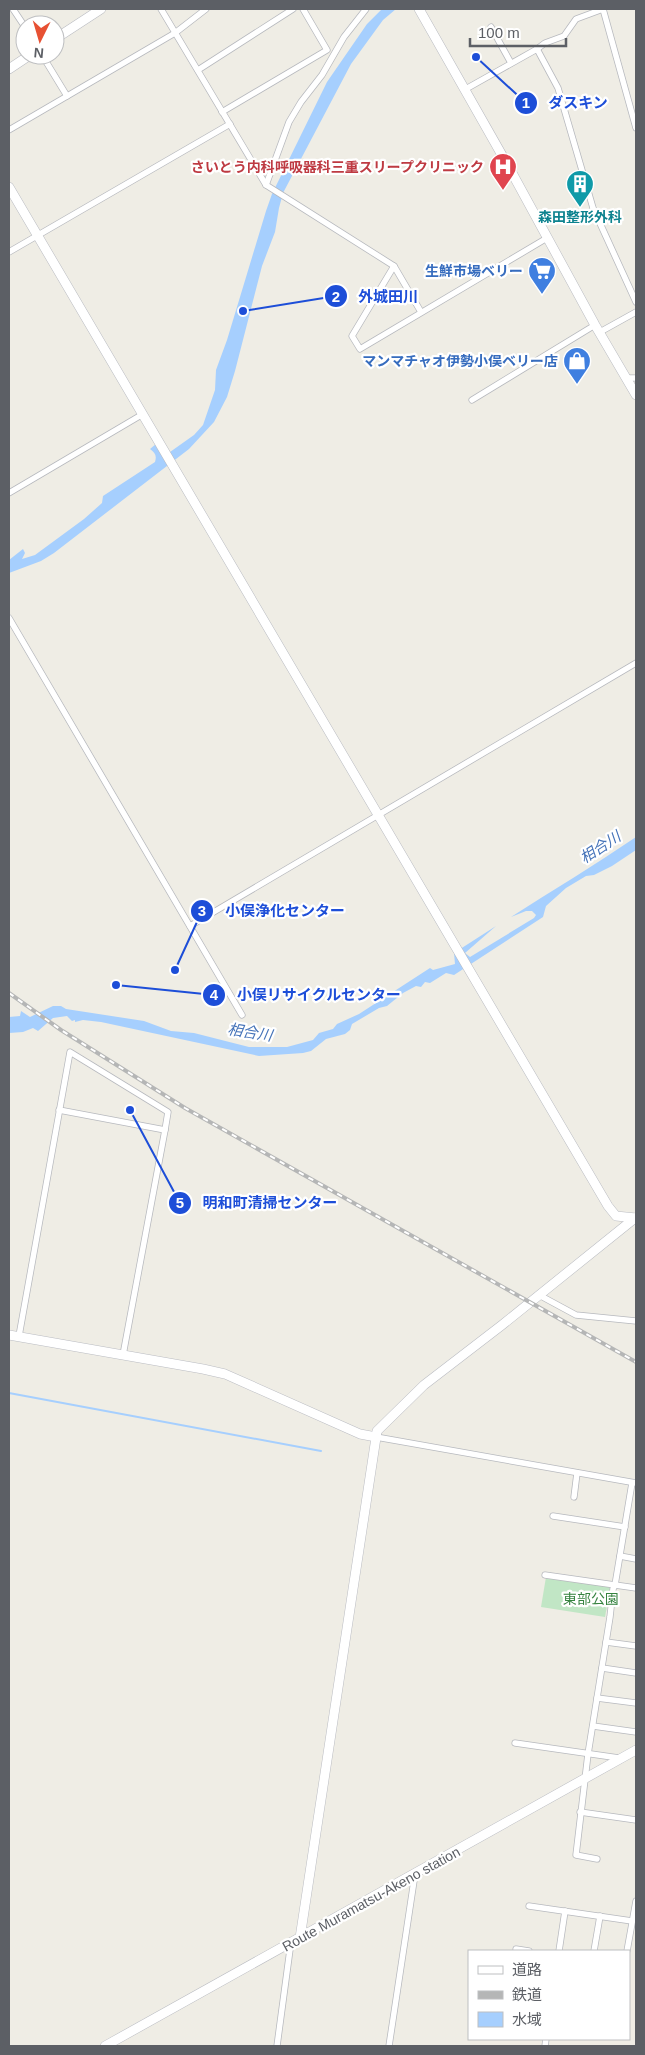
<svg xmlns="http://www.w3.org/2000/svg" width="645" height="2055" font-family="Helvetica,'Noto Sans JP',sans-serif">
<rect width="100%" height="100%" fill="#efede5"/>
<!-- green -->
<polygon fill="#c1e6c5" points="546,1577 609,1586 610,1589 605,1617 541,1607"/>
<!-- water -->
<g fill="#a6cffe">
<path d="M382 9H396L383 20 351 64 283 193 279 208 275 232 262 266 235 371 227 397 214 422 189 449 54 553 41 561 9 573V560L23 549 25 553 22 559 35 555 84 519 102 503 103 496 155 462C157 455 155 453 150 449L156 444 170 452 194 435 203 425 215 390 216 370 227 340 266 211 272 194 327 82 367 24Z"/>
<path d="M636 837V850L612 866 594 875 586 876 566 888 546 906 543 917 454 975 446 973 430 983 425 982 421 987 416 986 403 993 387 1006 379 1008 352 1024 350 1030 345 1034 326 1039 311 1051 303 1053 259 1056 101 1022 83 1020 75 1022V1020L72 1021 67 1016 53 1018 38 1031 33 1028 23 1032 9 1033V1017L20 1016 21 1011 30 1017 53 1006H61L66 1009 144 1021 171 1031 194 1033 249 1047H287L313 1040 319 1033 333 1029 337 1024 359 1014 430 968 433 970 455 964 454 953 496 926 465 953 470 957 534 918 536 915 532 911H526L511 917C553 890 595 865 636 837Z"/>
</g>
<g fill="none" stroke-linecap="round" stroke-linejoin="round">
<!-- stream -->
<polyline stroke="#a6cffe" stroke-width="2" points="9,1393 321,1451"/>
<defs>
<g id="street">
<polyline points="13,9 25,27"/>
<polyline points="161,9 266,185 394,266 421,312"/>
<polyline points="603,9 636,128"/>
<polyline points="491,27 511,63"/>
<polyline points="537,49 545,43 564,36 576,19 603,9"/>
<polyline points="42,55 67,96"/>
<polyline points="198,70 293,9"/>
<polyline points="464,90 537,49 558,88 593,208 636,302"/>
<polyline points="222,112 327,50 303,9"/>
<polyline points="9,130 175,33 206,9"/>
<polyline points="266,185 289,122 301,102 322,75 344,37 366,9"/>
<polyline points="9,252 230,124"/>
<polyline points="394,266 352,336 360,349 547,238"/>
<polyline points="600,332 636,312"/>
<polyline points="627,378 636,378"/>
<polyline points="472,400 595,325"/>
<polyline points="9,493 143,414"/>
<polyline points="9,618 242,1015"/>
<polyline points="190,926 636,663"/>
<polyline points="59,1110 165,1130 123,1355"/>
<polyline points="539,1295 576,1315 636,1321"/>
<polyline points="19,1336 70,1052 168,1112 165,1130"/>
<polyline points="376,1437 636,1483"/>
<polyline points="574,1497 577,1473"/>
<polyline points="553,1516 625,1527"/>
<polyline points="620,1556 636,1559"/>
<polyline points="545,1575 636,1588"/>
<polyline points="606,1642 636,1646"/>
<polyline points="602,1668 636,1673"/>
<polyline points="597,1698 636,1703"/>
<polyline points="593,1726 636,1732"/>
<polyline points="515,1743 619,1758"/>
<polyline points="588,1754 610,1617 613,1589 615,1585 632,1483"/>
<polyline points="588,1754 576,1855 597,1859"/>
<polyline points="580,1812 636,1820"/>
<polyline points="529,1906 632,1921"/>
<polyline points="516,1949 529,1951"/>
<polyline points="559,1951 565,1911"/>
<polyline points="594,1951 600,1916"/>
<polyline points="627,1951 636,1901"/>
<polyline points="277,2046 291,1942"/>
<polyline points="389,2046 415,1874"/>
<polyline points="545,2046 546,2039"/>
</g>
<g id="secondary">
<polyline points="419,9 511,171 595,325 636,395"/>
<polyline points="55,39 101,9"/>
<polyline points="9,69 30,55"/>
<polyline points="9,187 608,1206 616,1216 636,1218"/>
<polyline points="9,1335 203,1369 225,1374 360,1434 376,1437"/>
<polyline points="300,1938 377,1431 424,1385 502,1325 635,1218"/>
<polyline points="105,2046 636,1750"/>
</g>
</defs>
<!-- street casing -->
<use href="#street" stroke="#b7b9be" stroke-width="7"/>
<!-- secondary casing -->
<use href="#secondary" stroke="#babcc2" stroke-width="10"/>
<!-- street -->
<use href="#street" stroke="#fff" stroke-width="5.5"/>
<!-- secondary -->
<use href="#secondary" stroke="#fff" stroke-width="9"/>
<defs>
<polyline id="rail" points="9,993 61,1030 185,1108 636,1362"/>
</defs>
<!-- rail casing -->
<use href="#rail" stroke="#b5b6b6" stroke-width="4"/>
<!-- rail -->
<use href="#rail" stroke="#fff" stroke-width="2" stroke-dasharray="5.5" stroke-linecap="butt"/>
</g>
<!-- icons -->
<defs>
<symbol id="hospital-pin" viewBox="-11 -11 22 30"><path d="M0 17L-7.5 6A9.5 9.5 0 1 1 7.5 6Z" fill="#e0444e" stroke="#fff"/><path d="M-5-5h3v3.5h4V-5h3V5h-3V1.5h-4V5h-3Z" fill="#fff"/></symbol>
<symbol id="building-pin" viewBox="-11 -11 22 30"><path d="M0 17L-7.5 6A9.5 9.5 0 1 1 7.5 6Z" fill="#0f9aa8" stroke="#fff"/><path d="M-4-6H4V6H1V3H-1V6H-4ZM-2.5-4.3h1.7v1.8h-1.7ZM.8-4.3h1.7v1.8H.8ZM-2.5-1h1.7V.8h-1.7ZM.8-1h1.7V.8H.8Z" fill="#fff"/></symbol>
<symbol id="supermarket-pin" viewBox="-11 -11 22 30"><path d="M0 17L-7.5 6A9.5 9.5 0 1 1 7.5 6Z" fill="#3f7fe0" stroke="#fff"/><path d="M-6-5.5h2.5l.6 2H6L4.5 2H-2.5L-4.4-4H-6ZM-1.5 3.2a1.3 1.3 0 1 0 .1 0ZM3 3.2a1.3 1.3 0 1 0 .1 0Z" fill="#fff"/></symbol>
<symbol id="shop-pin" viewBox="-11 -11 22 30"><path d="M0 17L-7.5 6A9.5 9.5 0 1 1 7.5 6Z" fill="#3f7fe0" stroke="#fff"/><path d="M-5-2.5h2.3a2.7 3.5 0 0 1 5.4 0H5L5.5 6h-11ZM-1.5-2.5h3a1.5 2.3 0 0 0-3 0Z" fill="#fff"/></symbol>
</defs>
<g fill-rule="evenodd">
<use href="#hospital-pin" x="487" y="151" width="32" height="43"/>
<use href="#building-pin" x="564" y="168" width="32" height="43"/>
<use href="#supermarket-pin" x="526" y="255" width="32" height="43"/>
<use href="#shop-pin" x="561" y="345" width="32" height="43"/>
</g>
<g text-anchor="middle" dominant-baseline="central" stroke-width="4.5" stroke-linejoin="round" paint-order="stroke">
<!-- health labels -->
<g font-size="14" font-weight="bold" fill="#be3a42" stroke="#fff" text-anchor="end">
<text x="484" y="167">さいとう内科呼吸器科三重スリープクリニック</text>
</g>
<!-- culture labels -->
<g font-size="14" font-weight="bold" fill="#0d838f" stroke="#fff">
<text x="580" y="217">森田整形外科</text>
</g>
<!-- shop labels -->
<g font-size="14" font-weight="bold" fill="#366cbe" stroke="#fff" text-anchor="end">
<text x="523" y="271">生鮮市場ベリー</text>
<text x="558" y="361">マンマチャオ伊勢小俣ベリー店</text>
</g>
<!-- park labels -->
<g font-size="14" fill="#368340" stroke="#fff">
<text x="591" y="1599">東部公園</text>
</g>
<!-- street labels -->
<g font-size="14" fill="#5c5f65" stroke="#fff">
<text transform="translate(371 1899) rotate(-29)">Route Muramatsu-Akeno station</text>
</g>
<!-- water labels -->
<g font-size="15" font-style="italic" fill="#4573b9" stroke="#fff">
<text transform="translate(600 847) rotate(-33)">相合川</text>
<text transform="translate(250 1032) rotate(9)">相合川</text>
</g>
</g>
<!-- callouts -->
<path fill="none" stroke="#1d4ed8" stroke-width="2" d="M476 57L526 103M243 311L336 296M175 970L202 911M116 985L214 995M130 1110L180 1203"/>
<g fill="#1d4ed8" stroke="#fff" stroke-width="2">
<circle cx="476" cy="57" r="5"/>
<circle cx="243" cy="311" r="5"/>
<circle cx="175" cy="970" r="5"/>
<circle cx="116" cy="985" r="5"/>
<circle cx="130" cy="1110" r="5"/>
<circle cx="526" cy="103" r="12"/>
<circle cx="336" cy="296" r="12"/>
<circle cx="202" cy="911" r="12"/>
<circle cx="214" cy="995" r="12"/>
<circle cx="180" cy="1203" r="12"/>
</g>
<g font-size="15" text-anchor="middle" font-weight="bold" fill="#fff">
<text x="526" y="108">1</text>
<text x="336" y="302">2</text>
<text x="202" y="916">3</text>
<text x="214" y="1000">4</text>
<text x="180" y="1208">5</text>
</g>
<g font-size="15" text-anchor="middle" font-weight="bold" fill="#1d4ed8" stroke="#fff" stroke-width="4.5" stroke-linejoin="round" paint-order="stroke">
<text x="578" y="108">ダスキン</text>
<text x="388" y="302">外城田川</text>
<text x="285" y="916">小俣浄化センター</text>
<text x="319" y="1000">小俣リサイクルセンター</text>
<text x="270" y="1208">明和町清掃センター</text>
</g>
<!-- border -->
<rect width="645" height="2055" fill="none" stroke="#5c5f65" stroke-width="20"/>
<!-- legend -->
<rect x="468" y="1950" width="162" height="90" fill="#ffffff" stroke="#bebfc1"/>
<rect x="478" y="1966" width="25" height="8" fill="#ffffff" stroke="#bebfc1"/>
<text x="512" y="1975" font-size="15" fill="#5c5f65">道路</text>
<rect x="478" y="1991" width="25" height="8" fill="#b5b6b6" stroke="#bebfc1"/>
<text x="512" y="2000" font-size="15" fill="#5c5f65">鉄道</text>
<rect x="478" y="2012" width="25" height="15" fill="#a6cffe" stroke="#bebfc1"/>
<text x="512" y="2025" font-size="15" fill="#5c5f65">水域</text>
<!-- north arrow -->
<g transform="translate(40 40) rotate(185)"><circle r="24" fill="#ffffff" stroke="#bebfc1"/>
<path d="M0-4L9 19L0 12L-9 19Z" fill="#e75133"/>
<text y="-8" font-size="14" font-weight="bold" text-anchor="middle" fill="#5c5f65">N</text>
</g>
<!-- scale -->
<path d="M470 38v8h96v-8" fill="none" stroke="#5c5f65" stroke-width="2.5"/>
<text x="478" y="38" font-size="15" fill="#5c5f65" stroke="#ffffff" stroke-width="4" paint-order="stroke">100 m</text>
</svg>
